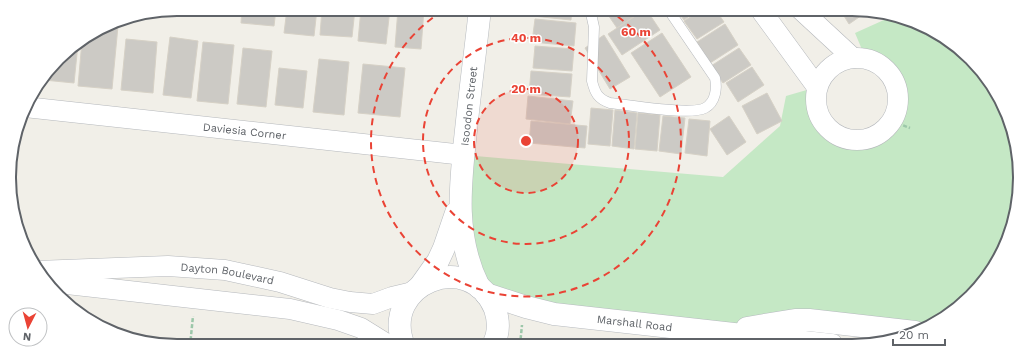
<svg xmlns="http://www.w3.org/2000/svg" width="1029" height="355" font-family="'Work Sans',sans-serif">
<rect width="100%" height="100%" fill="#f1efe8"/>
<!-- green -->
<polygon fill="#c5e8c5" points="895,15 954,44 997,93 1019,155 1014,221 997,262 963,304 926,329 915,332 809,320 721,332 559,315 470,282 464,155 723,177 780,126 786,96 817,87 815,100 817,114 835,135 847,140 873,138 902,119 902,88 890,74 866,59 855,33"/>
<!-- building -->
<g fill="#cccac5" stroke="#d6d1c6">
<polygon points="203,9 235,9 234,16 202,12"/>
<polygon points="242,9 276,9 274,26 241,23"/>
<polygon points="287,9 317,9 314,36 284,33"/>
<polygon points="322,9 355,9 352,37 320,35"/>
<polygon points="361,9 390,9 386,44 358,41"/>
<polygon points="398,9 424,9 421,49 395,47"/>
<polygon points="534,9 572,9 571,20 533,16"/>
<polygon points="604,9 640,9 642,11 617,28"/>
<polygon points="646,9 660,30 622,55 608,34"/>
<polygon points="676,9 699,9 684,20"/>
<polygon points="703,9 715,9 724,22 697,39 684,21"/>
<polygon points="843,9 863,10 865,13 849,24 841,11"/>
<polygon points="535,19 576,23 574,46 532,42"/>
<polygon points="725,24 738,45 710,63 697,42"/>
<polygon points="108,25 118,26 112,89 78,86 82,41"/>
<polygon points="662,33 691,77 660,97 631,53"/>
<polygon points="604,35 630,77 610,89 585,48"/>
<polygon points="170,37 198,41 191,98 163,95"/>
<polygon points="126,39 157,42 153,93 121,90"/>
<polygon points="203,42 234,45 228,104 197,101"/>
<polygon points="78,44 74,83 44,80 66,51"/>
<polygon points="535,46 574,49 572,71 533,68"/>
<polygon points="243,48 272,51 266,107 237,104"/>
<polygon points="739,48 751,65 723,83 711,66"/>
<polygon points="319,59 349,62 344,115 313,112"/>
<polygon points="363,64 405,68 400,117 358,113"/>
<polygon points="752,67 764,85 738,102 726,83"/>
<polygon points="279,68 307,71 303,108 275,105"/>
<polygon points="531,71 572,74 570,97 529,94"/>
<polygon points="767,93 782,121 757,134 742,106"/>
<polygon points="528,96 573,101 570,124 526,119"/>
<polygon points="591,108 613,110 610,146 588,144"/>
<polygon points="615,110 637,113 634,149 612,146"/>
<polygon points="638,113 660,115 657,151 635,149"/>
<polygon points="663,116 685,118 681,154 659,151"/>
<polygon points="729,116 746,142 727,155 710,129"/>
<polygon points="689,119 710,121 707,156 685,153"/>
<polygon points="531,121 587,126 585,148 529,143"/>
</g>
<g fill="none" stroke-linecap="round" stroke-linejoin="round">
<defs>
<path id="lane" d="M590 9 594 27 592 81C595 93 598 99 610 103 629 105 690 116 705 108 716 102 717 88 715 78L668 9"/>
<g id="street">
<polyline points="760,9 817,87"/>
<polyline points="800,9 853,58"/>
<circle cx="857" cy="99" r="41"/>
<path id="s1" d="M25 107 464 155"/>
<path id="s2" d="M37 271 168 266 225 270 280 282 330 298 350 302 373 304 392 297 413 292"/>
<polyline points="49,282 290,309 338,320 361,328 390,346"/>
</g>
<g id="secondary">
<polyline points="421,285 438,261 444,248 456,213"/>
<path id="s3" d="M479 287C452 233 461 178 467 121 471 83 476 46 480 9"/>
<path id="s4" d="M486 294 526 307 554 314 832 345"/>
<polyline points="747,328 795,320 809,320 915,332"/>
<path d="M404 346C379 284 470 247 495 309 499 321 499 334 493 345"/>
</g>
</defs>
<!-- lane casing -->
<use href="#lane" stroke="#b5b8bc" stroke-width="11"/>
<!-- street casing -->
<use href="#street" stroke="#b5b8bc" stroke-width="21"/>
<!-- secondary casing -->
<use href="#secondary" stroke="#b6babf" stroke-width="23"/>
<!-- path -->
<g stroke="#9cc7a9" stroke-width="2.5" stroke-dasharray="4 2" stroke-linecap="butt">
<polyline points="892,121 910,128"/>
<polyline points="520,345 522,325"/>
<polyline points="190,346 193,316"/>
</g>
<!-- lane -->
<use href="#lane" stroke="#fff" stroke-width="10"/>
<!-- street -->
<use href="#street" stroke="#fff" stroke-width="20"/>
<!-- secondary -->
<use href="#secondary" stroke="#fff" stroke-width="22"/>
</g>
<!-- distance rings -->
<circle cx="526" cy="141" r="52" fill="#ea4335" fill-opacity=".12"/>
<g fill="none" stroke="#ea4335" stroke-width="2" stroke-dasharray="7 5">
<circle cx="526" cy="141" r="52"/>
<circle cx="526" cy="141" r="103"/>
<path d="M608 10A155 155 0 1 1 444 10"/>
</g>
<g text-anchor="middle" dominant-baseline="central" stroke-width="3" stroke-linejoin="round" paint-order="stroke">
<!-- street labels -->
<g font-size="11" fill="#5f6368" stroke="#fff">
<text stroke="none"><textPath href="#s3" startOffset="184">Isoodon Street</textPath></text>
<text stroke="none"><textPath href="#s1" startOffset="221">Daviesia Corner</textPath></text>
<text stroke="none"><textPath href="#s2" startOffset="191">Dayton Boulevard</textPath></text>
<text stroke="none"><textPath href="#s4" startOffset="152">Marshall Road</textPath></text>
</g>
</g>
<!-- crop -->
<path d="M0 0H1029V355H0ZM177 16H852A161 161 0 0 1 1013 177V178A161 161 0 0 1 852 339H177A161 161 0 0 1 16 178V177A161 161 0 0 1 177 16Z" fill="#fff" fill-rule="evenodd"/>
<path fill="none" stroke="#5f6368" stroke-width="2" d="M177 16H852A161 161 0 0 1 1013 177V178A161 161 0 0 1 852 339H177A161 161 0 0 1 16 178V177A161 161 0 0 1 177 16Z"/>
<circle cx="526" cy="141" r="6" fill="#ea4335" stroke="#fff" stroke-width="2"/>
<g font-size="12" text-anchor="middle" font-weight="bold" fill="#ea4335" stroke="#fff" stroke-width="3" stroke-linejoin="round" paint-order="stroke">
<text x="636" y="36">60 m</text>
<text x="526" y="42">40 m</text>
<text x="526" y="93">20 m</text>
</g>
<!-- north arrow -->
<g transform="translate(28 327) rotate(186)"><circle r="19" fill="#ffffff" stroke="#bfc1c3"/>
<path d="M0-3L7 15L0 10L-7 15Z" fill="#ea4335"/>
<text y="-6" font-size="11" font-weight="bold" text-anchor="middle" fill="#5f6368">N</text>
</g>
<!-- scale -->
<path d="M893 339v6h52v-6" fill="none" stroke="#5f6368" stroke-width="2"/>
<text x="899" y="339" font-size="12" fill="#5f6368" stroke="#ffffff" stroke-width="3" paint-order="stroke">20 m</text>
</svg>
